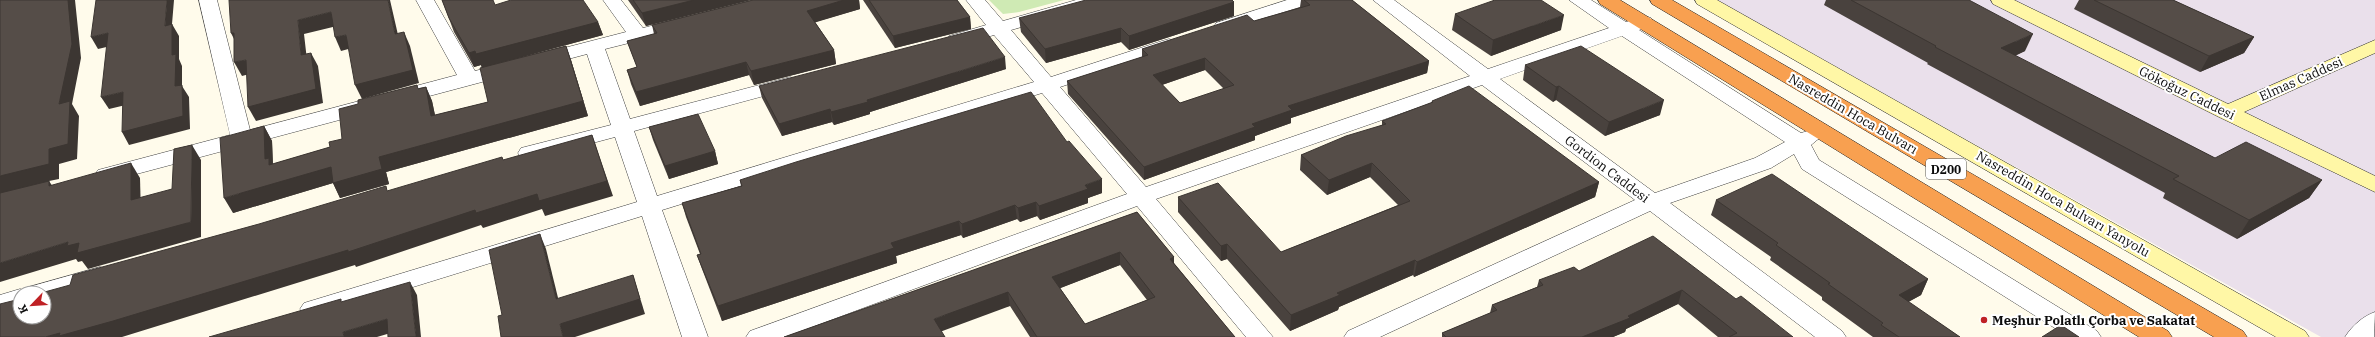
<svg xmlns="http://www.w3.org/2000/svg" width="2375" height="337" font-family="'IBM Plex Serif',serif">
<rect width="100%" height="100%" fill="#fffbeb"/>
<!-- industrial -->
<polygon fill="#eae0eb" points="1716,0 2375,0 2375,337 2321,337"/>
<!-- green -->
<polygon fill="#cfeab4" points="989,0 1064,0 1019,12 1003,14"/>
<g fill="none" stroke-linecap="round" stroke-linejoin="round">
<defs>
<g id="street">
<path d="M199 0H217L250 130 457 75 416 0H434L475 71 626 32 603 0H621L643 28 682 18 689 20 691 24 689 28 605 49 630 119 790 77 797 79 800 83 797 87 634 131 657 196 1034 82 994 35 956 46 949 44 946 40 949 36 986 25 966 0H985L1003 21 1076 0H1105L1103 4 1011 30 1051 77 1162 41 1169 39 1176 41 1179 45 1176 49 1060 87 1146 187 1470 76 1373 0H1394L1488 69 1609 28 1569 0H1591L1626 22 1644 16 1651 18 1653 22 1651 26 1639 30 1801 133 1811 130 1819 131 1822 136 1811 145 1819 160 2097 331 2101 337H2069L1802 169 1794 154 1771 168 1670 203 1842 331 1846 337H1815L1650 211 1380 337H1344L1348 331 1635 200 1482 85 1156 199 1273 337H1246L1137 206 785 337H746L750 331 1127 194 1042 93 662 210 708 337H682L642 216 313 318 304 315 300 309 304 303 637 202 615 137 529 160 521 158 518 153 521 148 611 125 587 54 114 180 106 182 98 180 95 175 98 170 230 135ZM1622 36 1785 142 1755 158 1655 193 1500 79Z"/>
<polygon points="1287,0 1314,0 1312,4 1230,31 1223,33 1216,31 1214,27 1216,23"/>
<polygon points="100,267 109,269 112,275 109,281 44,300 44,293 20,293 20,307 0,313 0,295 20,289 27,291 29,287"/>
<path d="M2375 312 2374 337H2345C2352 326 2363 316 2375 312Z"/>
</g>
<g id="secondary">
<polygon points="1695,0 1717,0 2305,331 2309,337 2276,337 1697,4"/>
<polygon points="1991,0 2014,0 2228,104 2375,40 2375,53 2244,112 2375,176 2375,192 2219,117 1993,4"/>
</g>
<g id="highway">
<polygon points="1598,0 1620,0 2168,331 2172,337 2139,337 1600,4"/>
<polygon points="1650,0 1672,0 2243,331 2247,337 2214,337 1652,4"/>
</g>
</defs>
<!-- street casing -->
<use href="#street" stroke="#3f3f3f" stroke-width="1"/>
<!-- secondary casing -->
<use href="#secondary" stroke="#2e2e2e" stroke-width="1"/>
<!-- highway casing -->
<use href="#highway" stroke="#1d1d1d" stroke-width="1"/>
<!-- street -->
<use href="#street" fill="#fff" fill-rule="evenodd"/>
<!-- secondary -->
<use href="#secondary" fill="#fff7a6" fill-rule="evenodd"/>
<!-- highway -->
<use href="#highway" fill="#f8a050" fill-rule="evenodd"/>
</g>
<!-- wall -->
<g fill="#49423e" fill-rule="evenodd">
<polygon points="442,0 495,5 598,22 603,35 502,62 566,46 571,60 588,116 386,172 389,184 340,198 333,183 233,213 264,126 272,141 273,164 330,147 419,88 426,87 432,101 435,115 488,102 482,68 481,65 474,67 454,32"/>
<polygon points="628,0 751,0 646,26"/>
<polygon points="753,0 859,0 860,9 815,22 834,50 836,64 754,85 749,75 640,106 631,84 627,70 637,67 627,41 654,34 652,25"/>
<polygon points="863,0 957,0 970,17 971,29 895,48"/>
<path d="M1301 0H1352L1429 61 1427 73 1291 118V123L1255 136V140L1144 180 1068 94 1067 81 1142 57V49L1254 21 1300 7ZM1205 70 1224 89 1180 103 1162 85Z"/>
<polygon points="1826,0 1969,0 2025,51 2015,56 2215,158 2322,180 2309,198 2237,239 2163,198 2165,193 1927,64 1928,63 1824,5"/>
<polygon points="2079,0 2173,0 2254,37 2244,53 2200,72 2074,9"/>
<polygon points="1234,2 1234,16 1129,50 1121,42 1046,63 1021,32 1019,18"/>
<polygon points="1455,14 1561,30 1491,56 1452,30"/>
<polygon points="1525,65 1660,115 1605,136 1556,100 1553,102 1523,80"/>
<polygon points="1006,69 870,112 870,114 834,125 832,122 782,136 762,98 759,86"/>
<polygon points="1432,101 1599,182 1595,197 1414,277 1413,275 1339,307 1338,310 1290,331 1227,259 1221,261 1178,212 1178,197 1281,252 1398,205 1370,177 1327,195 1300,170 1301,155 1382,125 1382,121 1431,103"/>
<polygon points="649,127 715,151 718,164 669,179 653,140"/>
<polygon points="740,180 1102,193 1088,198 1088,203 1040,220 1037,216 1020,222 1017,219 963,238 961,235 896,256 897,263 722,321 702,269 697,255 700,254 686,217 682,203 741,186"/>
<polygon points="1716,200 1928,279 1921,295 1908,302 1960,337 1873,337 1822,300 1822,297 1770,260 1771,257 1711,215"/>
<path d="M1137 212 1174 257V263L1235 337H1030L1010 306 784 337ZM1120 265 1147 300 1085 324 1060 288Z"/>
<polygon points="1579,271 1736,299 1793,337 1718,337 1678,304 1626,329 1625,332 1613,337 1442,337 1442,333 1490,313 1492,305 1537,287 1539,280"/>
</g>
<!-- shaded-wall -->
<g fill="#3c3632">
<polygon points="68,0 75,0 81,58 72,104 79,116 77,159 59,164 59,179 49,181 59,196 0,194 0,176 49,149 59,104"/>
<polygon points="167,0 174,0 172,24 179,36 179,59 182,66 182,86 189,97 190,129 129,145 122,132 172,55 165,26"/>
<polygon points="388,0 390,0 401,48 395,34"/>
<polygon points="694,0 751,0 646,26 642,13"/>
<polygon points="844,0 859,0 860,9 810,24 807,11"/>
<polygon points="1234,2 1234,16 1129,50 1129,36"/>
<polygon points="331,12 337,26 304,34 308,69 301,55 298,20"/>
<polygon points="1564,15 1561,30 1491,56 1493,40"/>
<polygon points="970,17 971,29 895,48 893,36"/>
<polygon points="598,22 603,35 482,68 481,65 474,67 469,53"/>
<polygon points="1121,28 1121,42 1046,63 1045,49"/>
<polygon points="404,32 410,46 419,83 362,99 355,85"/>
<polygon points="108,33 115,45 98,49 91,37"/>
<polygon points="231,33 234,33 238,47"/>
<polygon points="2033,34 2025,51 1993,65 2001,48"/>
<polygon points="346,35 352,48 341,51 335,37"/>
<polygon points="2254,37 2244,53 2200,72 2209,56"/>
<polygon points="566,46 571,60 588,116 386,172 389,184 340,198 333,183 233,213 224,198 331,167 379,157 583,101"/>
<polygon points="834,50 836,64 754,85 751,71"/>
<polygon points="311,53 318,66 323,103 256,121 248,107"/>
<polygon points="1005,57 1006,69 870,112 870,114 834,125 831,112 867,100"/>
<polygon points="1205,58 1205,70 1153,88 1153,75"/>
<polygon points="246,60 253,73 242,76 234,62"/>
<polygon points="1429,61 1427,73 1291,118 1291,123 1255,136 1255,140 1144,180 1144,167 1288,106"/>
<polygon points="746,62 749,75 640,106 636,92"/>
<polygon points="1559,86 1556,100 1553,102 1556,87"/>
<polygon points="426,87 432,101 438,130 431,116"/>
<polygon points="123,92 130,104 109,109 101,97"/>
<polygon points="1664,100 1660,115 1605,136 1609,122"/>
<polygon points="830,109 832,122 782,136 779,124"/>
<polygon points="264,126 272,141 273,172 265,159"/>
<polygon points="592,135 613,196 545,216 542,209 483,228 481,225 356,267 355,265 122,337 45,337"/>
<polygon points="192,145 201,160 201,237 88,269 82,261 78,262 76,259 0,282 0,263 68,242 191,222"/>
<polygon points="715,151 718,164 669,179 665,166"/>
<polygon points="131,163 140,178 141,215 131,200"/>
<polygon points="1372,163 1370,177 1327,195 1329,180"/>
<polygon points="1102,179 1102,193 1088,198 1088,203 1040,220 1039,206 1085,185"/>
<polygon points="2322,180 2309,198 2237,239 2249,220"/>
<polygon points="1599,182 1595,197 1414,277 1417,262"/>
<polygon points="1036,202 1037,216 1020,222 1018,208"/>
<polygon points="1015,205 1017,219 963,238 962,224"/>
<polygon points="959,221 961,235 896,256 897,263 722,321 718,306 891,243"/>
<polygon points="540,234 546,249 562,314 556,299"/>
<polygon points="1227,244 1227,259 1221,261 1221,246"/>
<polygon points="1120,252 1120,265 1053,291 1052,277"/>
<polygon points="1174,257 1174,271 1170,259"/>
<polygon points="1415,260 1413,275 1339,307 1338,310 1290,331 1291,315 1337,293"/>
<polygon points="633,275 645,314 575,337 563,337 560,324"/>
<polygon points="1928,279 1921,295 1892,311 1899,295"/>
<polygon points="410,282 417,295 421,337 416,337"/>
<polygon points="1682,290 1678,304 1626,329 1625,332 1613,337 1582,337 1628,316"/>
<polygon points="1008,292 1010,306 937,333 934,319"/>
<polygon points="387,319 394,332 377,337 344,337 343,332"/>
</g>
<!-- building -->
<g fill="#554d48" stroke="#3c3632" fill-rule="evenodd">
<polygon points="0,0 68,0 72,44 59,104 70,101 68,144 49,149 49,164 0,176"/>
<polygon points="96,0 167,0 165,26 172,24 172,55 176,54 175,86 182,85 183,116 122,132 123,92 101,97 108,33 91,37"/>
<polygon points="229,0 388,0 395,34 404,32 413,70 355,85 346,35 335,37 331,12 298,20 301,55 311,53 316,89 248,107 246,60 234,62 234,33 231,33"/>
<polygon points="442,0 493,0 495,5 511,0 583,0 598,22 476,54 475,51 469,53 449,18"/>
<polygon points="633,0 694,0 642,13"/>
<polygon points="753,0 844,0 807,11 834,50 751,71 746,62 636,92 627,70 637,67 627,41 657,33 652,25"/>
<polygon points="869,0 957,0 970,17 893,36"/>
<polygon points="1086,0 1232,0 1234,2 1129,36 1121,28 1045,49 1019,18"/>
<path d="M1304 0H1352L1429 61 1288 106 1292 110 1252 124 1255 127 1144 167 1067 81 1148 55 1142 49 1247 15 1254 21 1310 5ZM1205 58 1234 85 1180 103 1153 75Z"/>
<polygon points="1495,0 1541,0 1564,15 1493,40 1455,14"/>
<polygon points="1851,0 1969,0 2033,34 2001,48 2215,158 2246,142 2322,180 2249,220 2173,179 2179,176 1935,47 1936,46"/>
<polygon points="2094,0 2173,0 2254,37 2209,56"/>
<polygon points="983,28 1005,57 867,100 868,102 831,112 830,109 779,124 759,86"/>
<polygon points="566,46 583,101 379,157 382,169 333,183 331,167 224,198 220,138 264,126 265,159 269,158 269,165 330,147 329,142 342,139 339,109 358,104 358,100 417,85 418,89 426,87 431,116 488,102 480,68"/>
<polygon points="1581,46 1664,100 1609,122 1559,86 1556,87 1525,65"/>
<polygon points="1469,86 1599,182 1417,262 1415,260 1337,293 1340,295 1291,315 1227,244 1221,246 1178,197 1218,183 1281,252 1410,201 1372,163 1329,180 1301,155 1346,136 1386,124 1382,121 1433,102 1432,101"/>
<polygon points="1031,92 1067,142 1069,141 1102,179 1085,185 1088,189 1039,206 1036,202 1018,208 1015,205 962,224 959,221 891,243 894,248 718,306 697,255 701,254 682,203 742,186 740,180 796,162"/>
<polygon points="698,114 715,151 665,166 649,127"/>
<polygon points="592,135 607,181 539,201 537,194 476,213 475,210 348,252 348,250 113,321 59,336 60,333 45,337 0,337 0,304 20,299 20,317 44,317 44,293 41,293 70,285 73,275 259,224 386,186 387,191 502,157 503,160"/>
<polygon points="192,145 191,222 77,253 79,243 67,246 68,242 0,263 0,193 49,181 49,186 131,163 131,200 172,189 174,149"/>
<polygon points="1772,174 1928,279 1899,295 1960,337 1899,337 1881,325 1883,323 1828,284 1830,283 1776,245 1778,243 1716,200"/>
<path d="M1137 212 1174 257 1170 259 1235 337H1037L1008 292 934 319 945 337H784ZM1120 252 1155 297 1085 324 1052 277Z"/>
<polygon points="540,234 556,299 633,275 640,299 560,324 563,337 501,337 498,316 502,315 489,250"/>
<polygon points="1653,236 1736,299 1741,296 1793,337 1729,337 1737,333 1682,290 1628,316 1630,318 1582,337 1446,337 1442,333 1497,310 1492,305 1543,285 1539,280 1574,267 1579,271"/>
<polygon points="410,282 416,337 388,337 387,319 343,332 344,337 209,337 341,299 341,302"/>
<polygon points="2061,325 2079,337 2042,337"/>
</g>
<!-- markers -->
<circle fill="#bf2125" stroke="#fff" stroke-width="1.5" cx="1984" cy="320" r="4"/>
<g text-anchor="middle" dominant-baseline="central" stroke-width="4" stroke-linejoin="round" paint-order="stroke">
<!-- shield labels -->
<rect fill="#fff" stroke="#555" stroke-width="1" x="1926" y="159" width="40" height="20" rx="3"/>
<g font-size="12" font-weight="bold" fill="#0c0c0c">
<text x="1946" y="169">D200</text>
</g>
<!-- street labels -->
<g font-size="13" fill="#0c0c0c" stroke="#fff">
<text transform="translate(2301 79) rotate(-24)">Elmas Caddesi</text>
<text transform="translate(2187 93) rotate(26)">Gökoğuz Caddesi</text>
<text transform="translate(1853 114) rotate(30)">Nasreddin Hoca Bulvarı</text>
<text transform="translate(1607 169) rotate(37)">Gordion Caddesi</text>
<text transform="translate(2063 204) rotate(30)">Nasreddin Hoca Bulvarı Yanyolu</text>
</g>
<!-- poi labels -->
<g font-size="13" font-weight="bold" fill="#0c0c0c" stroke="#fff" text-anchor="start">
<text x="1992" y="320">Meşhur Polatlı Çorba ve Sakatat</text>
</g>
</g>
<!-- north arrow -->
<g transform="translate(32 305) rotate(245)"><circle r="19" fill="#ffffff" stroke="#9e9e9e"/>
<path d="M0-3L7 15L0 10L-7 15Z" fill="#bf2125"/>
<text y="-6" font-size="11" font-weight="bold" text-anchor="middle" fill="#0c0c0c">K</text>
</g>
</svg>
